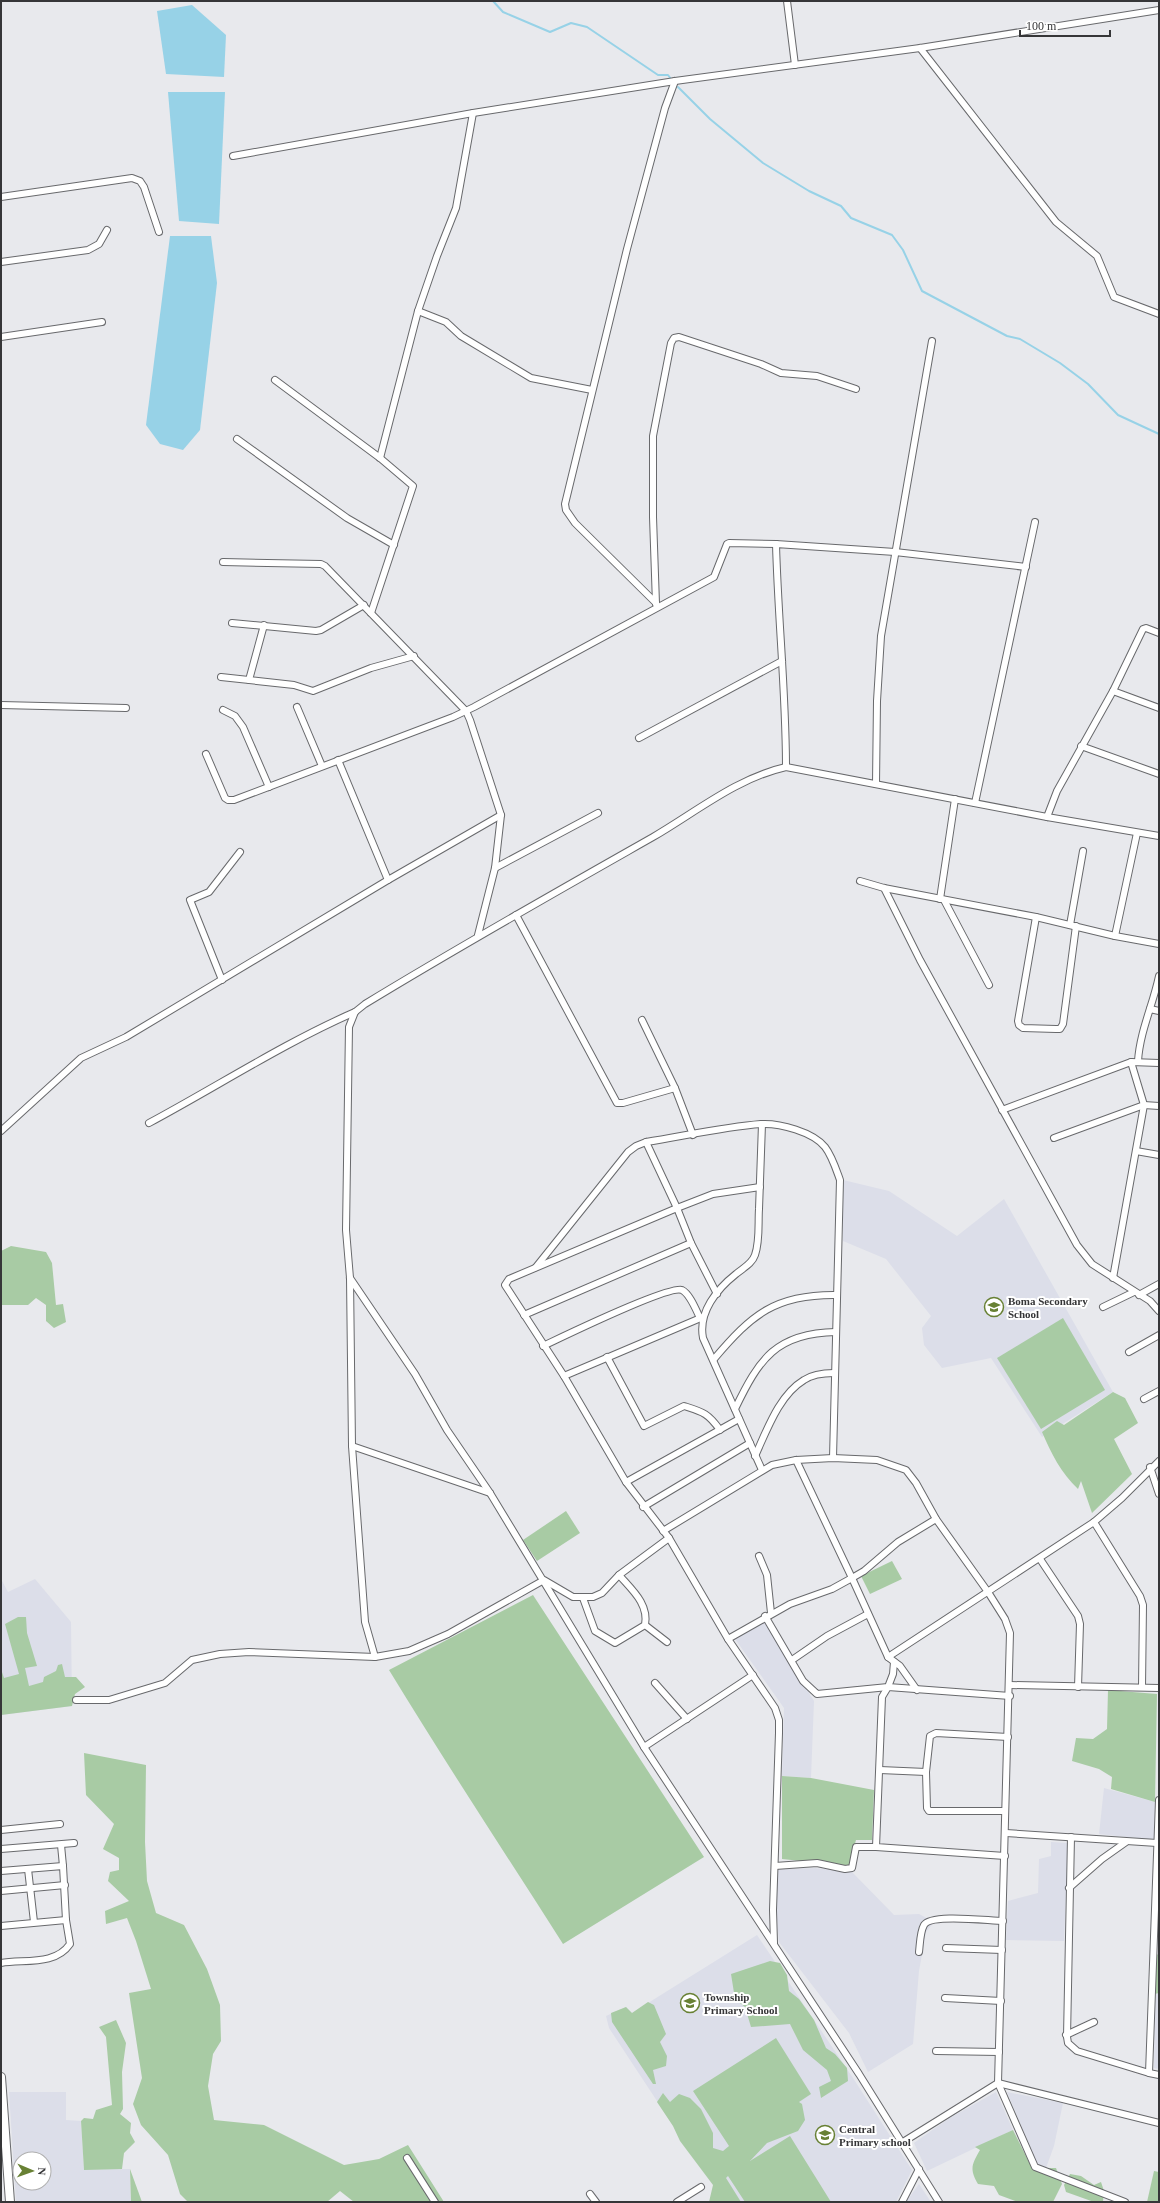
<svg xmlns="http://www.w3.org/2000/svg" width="1160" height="2203" font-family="'Times New Roman',serif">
<rect width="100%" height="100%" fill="#e8e9ed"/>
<!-- built -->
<g fill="#dcdee9" fill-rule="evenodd">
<polygon points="843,1180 889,1191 957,1236 1004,1199 1113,1392 1042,1437 991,1358 942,1368 924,1345 922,1328 931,1316 886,1259 843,1241"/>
<polygon points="1,1579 8,1592 35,1579 71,1622 72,1706 1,1715"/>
<polygon points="765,1620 814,1701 811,1778 782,1776 784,1708 735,1639"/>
<polygon points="1104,1788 1155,1802 1154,1840 1099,1834"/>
<polygon points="1051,1842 1068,1843 1064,1941 1006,1940 1008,1901 1038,1893 1039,1859 1051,1856"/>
<polygon points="815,1868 852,1872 894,1915 919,1914 934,1922 926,1932 919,1971 913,2044 868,2072 849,2033 779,1942 776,1908 777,1869"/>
<polygon points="757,1935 853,2078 912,2170 896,2202 727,2202 703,2171 609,2028 606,2016 626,2007 632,2013"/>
<polygon points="1159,1993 1159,2069 1154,2068 1155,1994"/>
<path d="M9 2092H66V2120L81 2121 84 2169H130L131 2202H16ZM20 2159H44V2183H20Z"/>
<polygon points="996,2092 1013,2130 927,2171 914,2143 948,2119"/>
<polygon points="1007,2092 1063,2103 1054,2146 1046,2168 1037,2164"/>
<polygon points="919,2184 931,2202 906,2202"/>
</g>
<!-- green -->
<g fill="#a8cba4">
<polygon points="11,1246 46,1252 52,1263 56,1305 63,1304 66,1322 54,1328 46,1321 46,1305 36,1298 28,1305 1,1305 1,1251"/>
<polygon points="1063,1318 1105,1390 1041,1429 997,1358"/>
<path d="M1113 1392 1125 1398 1138 1423 1114 1439 1132 1474 1092 1513 1081 1481 1078 1489C1061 1473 1051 1453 1042 1432L1057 1421 1064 1425Z"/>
<polygon points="566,1511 580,1533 537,1561 523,1540"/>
<polygon points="892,1561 902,1579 870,1594 861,1576"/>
<path d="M533 1595 704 1857 563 1944C505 1853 445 1762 389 1670Z"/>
<polygon points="18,1617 26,1617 27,1633 37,1666 25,1668 29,1686 43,1682 44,1677 56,1671 58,1665 62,1664 65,1677 76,1677 85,1687 75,1694 72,1706 1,1715 1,1669 4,1678 19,1674 5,1624"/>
<polygon points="1108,1690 1157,1694 1155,1802 1111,1789 1112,1777 1099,1769 1072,1761 1076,1738 1093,1739 1107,1729"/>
<polygon points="84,1753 146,1765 145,1842 147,1881 156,1913 184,1925 207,1969 220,2005 221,2041 213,2054 208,2086 214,2120 264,2125 344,2165 379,2159 408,2145 444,2202 354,2202 340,2191 327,2202 188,2202 180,2194 168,2155 141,2125 133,2104 142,2078 129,1993 151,1989 136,1941 127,1918 106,1924 105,1911 129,1901 108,1881 110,1872 119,1870 119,1858 103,1849 114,1824 86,1795"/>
<polygon points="782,1776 811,1778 874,1790 872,1840 856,1840 849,1866 782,1859"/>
<polygon points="1159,1954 1159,1993 1155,1994 1156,1955"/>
<polygon points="770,1961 780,1963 787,1975 789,1991 799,1999 814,2020 826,2048 835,2054 847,2068 848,2081 821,2098 819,2087 831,2081 827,2070 803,2050 790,2024 751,2027 745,2007 735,1999 731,1974"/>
<polygon points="648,2002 654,2005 666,2034 660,2042 667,2056 666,2066 653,2070 656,2084 653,2084 612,2022 611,2013 626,2007 632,2013"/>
<polygon points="116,2020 126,2043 122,2072 123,2109 120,2114 131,2123 130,2133 135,2142 124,2153 122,2169 84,2170 81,2121 84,2118 93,2119 96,2110 112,2105 106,2037 99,2027"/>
<polygon points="776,2038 811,2094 799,2102 802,2104 805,2120 798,2131 767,2143 750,2161 790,2136 831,2202 745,2202 728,2176 726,2178 741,2202 709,2202 713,2185 680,2141 673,2126 657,2102 663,2093 670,2102 679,2094 690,2098 701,2109 713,2133 713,2148 723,2151 729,2146 693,2091"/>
<path d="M1013 2130 1032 2168H1056L1062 2184 1053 2202H1018L999 2195 994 2186 978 2184C969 2169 972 2164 980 2150L975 2147Z"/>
<polygon points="130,2169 142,2202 131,2202"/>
<polygon points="1154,2171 1159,2172 1159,2202 1147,2202"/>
<polygon points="1070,2174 1081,2176 1094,2185 1101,2182 1104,2191 1103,2202 1094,2202 1066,2192 1064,2185"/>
</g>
<!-- water -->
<g fill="#97d2e7">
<polygon points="192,5 226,35 224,77 166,74 157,11"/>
<polygon points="168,92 225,92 219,224 179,221"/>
<polygon points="170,236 211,236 217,283 200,430 183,450 160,444 146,425"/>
</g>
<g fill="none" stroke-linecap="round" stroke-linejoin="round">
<!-- stream -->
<g stroke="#97d2e7" stroke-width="2">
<polyline points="493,1 503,12 550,32 571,23 587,27 658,75 668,75 671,79"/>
<polyline points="678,87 710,119 763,163 809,191 841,206 851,218 892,235 903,250 922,291 1007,336 1020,339 1060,363 1088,384 1118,415 1159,434"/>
</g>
<defs>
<g id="minor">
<polyline points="787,1 795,65"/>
<polyline points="920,48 1056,222 1097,256 1114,297 1159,314"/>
<polyline points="233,156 473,113 675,81 920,48 1159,10"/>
<polyline points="1,197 132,178 140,181 144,187 159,232"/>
<polyline points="1,262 88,250 99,244 107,230"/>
<polyline points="418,311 446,322 461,336 531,378 592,390"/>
<polyline points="1,337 102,322"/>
<polyline points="275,380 380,458 413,486 371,613"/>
<polyline points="237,439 347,518 394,545"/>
<polyline points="380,458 418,311 437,256 456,208 473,113"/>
<polyline points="223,562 321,564 325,566 466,711 470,720 501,815 495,868 478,935"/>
<polyline points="656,603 575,523 566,510 565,504 627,249 665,108 675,81"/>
<polyline points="656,604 653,517 653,436 671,343 674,338 679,337 761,364 781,373 817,376 856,389"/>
<polyline points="232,623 316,631 321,630 364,605"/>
<polyline points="221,677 294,685 313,691 371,668 414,656"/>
<polyline points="249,680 264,625"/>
<polyline points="1113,691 1159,708"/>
<polyline points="1,705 126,708"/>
<polyline points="297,707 322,766"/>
<polyline points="223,710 235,716 243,727 269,787"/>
<polyline points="639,738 782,661"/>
<polyline points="1081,746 1159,774"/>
<polyline points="206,754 225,798 228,800 234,800 453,717 474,707 714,577 727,544 729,543 776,544"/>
<polyline points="338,760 388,880"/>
<path d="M786 767C786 693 778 619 776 544L895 552 1026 567"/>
<polyline points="876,784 877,701 881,636 932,341"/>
<polyline points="975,803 1035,522"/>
<polyline points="1047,817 1057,791 1113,691 1143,629 1146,628 1159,633"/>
<polyline points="495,868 598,813"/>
<polyline points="860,881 884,888 1036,917 1115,936 1159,944"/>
<polyline points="884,888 920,960 1077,1245 1092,1264 1150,1301 1159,1311"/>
<polyline points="940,899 955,799"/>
<polyline points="944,900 989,985"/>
<polyline points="516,915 617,1103 623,1103 675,1088"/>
<polyline points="1036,917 1018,1021 1019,1025 1023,1028 1056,1029 1060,1029 1063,1024 1076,926"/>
<polyline points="1070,925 1083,851"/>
<polyline points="1115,936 1137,833"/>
<polyline points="222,980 190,900 209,892 240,852"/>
<polyline points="1150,1009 1159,1011"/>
<polyline points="642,1020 675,1088 693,1135"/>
<path d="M1138 1061C1140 1031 1153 1005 1159 976"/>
<polyline points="1002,1110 1131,1062 1159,1063"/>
<path d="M149 1123C218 1086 284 1043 355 1012"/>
<polyline points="1,1131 81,1058 126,1037 388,880 501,815"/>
<polyline points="1054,1138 1144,1105 1131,1062"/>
<polyline points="646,1142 677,1208 713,1194 760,1187"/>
<polyline points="1136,1151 1159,1155"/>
<path d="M536 1267 628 1152 636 1146 646 1142C684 1136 723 1127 761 1124 780 1123 813 1132 825 1147 832 1156 836 1169 840 1180L833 1458"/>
<polyline points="350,1278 415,1374 447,1430 490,1493 644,1747 859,2074 939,2202"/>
<polyline points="1113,1278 1144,1105 1159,1106"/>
<polyline points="717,1294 691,1243 677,1208 509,1279 505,1285 564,1376 626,1482 669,1538 728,1639 775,1708 779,1720 779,1733 773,1910 774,1943"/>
<polyline points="1139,1295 1159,1284"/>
<polyline points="1103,1307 1134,1292"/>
<polyline points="524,1315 691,1243"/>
<path d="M543 1346C562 1337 669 1285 682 1290 690 1294 696 1310 700 1318"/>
<polyline points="1129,1352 1159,1335"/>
<path d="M607 1357 644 1426 684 1406C703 1412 708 1413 720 1430"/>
<path d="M714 1359C752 1314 776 1294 837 1295"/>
<polyline points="564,1376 703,1317"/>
<polyline points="1144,1399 1159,1391"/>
<path d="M735 1409C759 1359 776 1333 836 1332"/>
<polyline points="352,1446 365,1622 375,1657"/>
<path d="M755 1456C767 1430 779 1395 804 1380 813 1374 823 1373 834 1373"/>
<polyline points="1150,1467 1159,1494"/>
<path d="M762 1470 703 1338C698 1312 717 1289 736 1274 743 1268 752 1264 755 1255 760 1241 758 1223 759 1209 760 1181 761 1152 762 1124"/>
<polyline points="626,1482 739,1419"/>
<path d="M490 1493 352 1446 350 1278 346 1230 349 1027 355 1012 365 1004C460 946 556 892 653 837 696 812 737 778 786 767L1047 817 1159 836"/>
<polyline points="643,1507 750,1443"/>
<polyline points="1094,1522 1140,1596 1143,1605 1142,1687"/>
<polyline points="663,1531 772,1465 796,1460 833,1458 877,1460 906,1470 916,1483 936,1519 988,1592 1005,1619 1010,1633 998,2083 1035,2167 1125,2202"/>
<polyline points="759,1556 767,1575 771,1613"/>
<polyline points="1040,1559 1078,1616 1080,1624 1078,1687"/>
<path d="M583 1598 595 1631 615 1643 645 1625C649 1604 632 1590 619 1575"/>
<polyline points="765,1616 803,1681 817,1694 888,1687 893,1674 894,1662"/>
<polyline points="645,1625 667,1642"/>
<polyline points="728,1639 790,1604 832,1589 852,1578 796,1460"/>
<polyline points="888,1657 1094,1522 1122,1498 1159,1461"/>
<polyline points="792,1660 827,1636 868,1614"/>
<polyline points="655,1683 687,1719"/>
<polyline points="1010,1685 1159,1688"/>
<polyline points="917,1690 900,1666 888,1657 852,1578 864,1571 898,1542 936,1519"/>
<polyline points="76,1700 109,1700 165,1683 192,1660 220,1654 249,1652 375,1657 409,1651 448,1634 544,1580 573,1597 593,1597 602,1593 619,1575 669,1538"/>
<polyline points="644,1747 753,1675"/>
<polyline points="880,1770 926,1772"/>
<polyline points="1159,1800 1149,2073 1159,2075"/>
<polyline points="1005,1811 929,1811 927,1808 926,1772 930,1736 936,1733 1008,1737"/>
<polyline points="1,1830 60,1824"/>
<polyline points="1006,1833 1157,1843"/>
<polyline points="1071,1837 1067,2037 1068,2043 1077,2051 1149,2073"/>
<polyline points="61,1845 63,1866"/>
<polyline points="1,1849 74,1843"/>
<polyline points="1005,1856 876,1847 882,1697 888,1687 1010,1696"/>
<polyline points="775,1866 817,1863 845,1869 852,1868 856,1847 876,1847"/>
<polyline points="28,1869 34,1922"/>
<path d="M1 1871 63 1866 66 1920 70 1944C55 1966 24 1959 1 1963"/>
<polyline points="1069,1888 1102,1859 1126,1842"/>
<polyline points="1,1891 65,1885"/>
<polyline points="1,1926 66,1920"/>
<polyline points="946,1948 1002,1950"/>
<path d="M919 1952C920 1944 920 1932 924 1925 931 1913 989 1921 1003 1921"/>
<polyline points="945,1998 1001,2001"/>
<polyline points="1066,2035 1094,2022"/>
<polyline points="936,2051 999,2052"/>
<polyline points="903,2142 998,2083 1159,2123"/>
<polyline points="407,2158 435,2202"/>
<polyline points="590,2194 596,2202"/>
<polyline points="677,2202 701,2187"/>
<polyline points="902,2202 919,2169"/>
</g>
<polyline id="tertiary" points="1,2077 10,2202"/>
</defs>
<!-- minor casing -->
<use href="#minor" stroke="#68696c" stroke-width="8"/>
<!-- tertiary casing -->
<use href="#tertiary" stroke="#68696c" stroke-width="10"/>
<!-- minor -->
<use href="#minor" stroke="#fff" stroke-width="6"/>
<!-- tertiary -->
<use href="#tertiary" stroke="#fff" stroke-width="8"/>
</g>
<!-- icons -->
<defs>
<symbol id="school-ring" viewBox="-11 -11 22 22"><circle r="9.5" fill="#fff" stroke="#688134" stroke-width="1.5"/><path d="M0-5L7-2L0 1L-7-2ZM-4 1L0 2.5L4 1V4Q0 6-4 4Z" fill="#688134"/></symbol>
</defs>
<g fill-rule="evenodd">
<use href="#school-ring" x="983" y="1296" width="22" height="22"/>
<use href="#school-ring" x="679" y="1992" width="22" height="22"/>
<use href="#school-ring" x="814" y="2124" width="22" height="22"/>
</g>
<g text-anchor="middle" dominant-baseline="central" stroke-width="4" stroke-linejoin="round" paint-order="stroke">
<!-- poi labels -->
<g font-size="11" font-weight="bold" fill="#363638" stroke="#fff" text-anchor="start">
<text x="1008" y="1301">Boma Secondary<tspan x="1008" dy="13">School</tspan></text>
<text x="704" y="1997">Township<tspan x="704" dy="13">Primary School</tspan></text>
<text x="839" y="2129">Central<tspan x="839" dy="13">Primary school</tspan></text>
</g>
</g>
<!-- border -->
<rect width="1160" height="2203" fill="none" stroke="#363638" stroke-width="4"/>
<!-- north arrow -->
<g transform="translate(32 2171) rotate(92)"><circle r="19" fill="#ffffff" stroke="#afafaf"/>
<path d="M0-3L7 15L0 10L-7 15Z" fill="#688134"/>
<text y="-6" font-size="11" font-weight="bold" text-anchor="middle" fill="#363638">N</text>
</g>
<!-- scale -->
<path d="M1020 30v6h90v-6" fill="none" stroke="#363638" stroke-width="2"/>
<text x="1026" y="30" font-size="12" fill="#363638" stroke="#ffffff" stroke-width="3" paint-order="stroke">100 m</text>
</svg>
